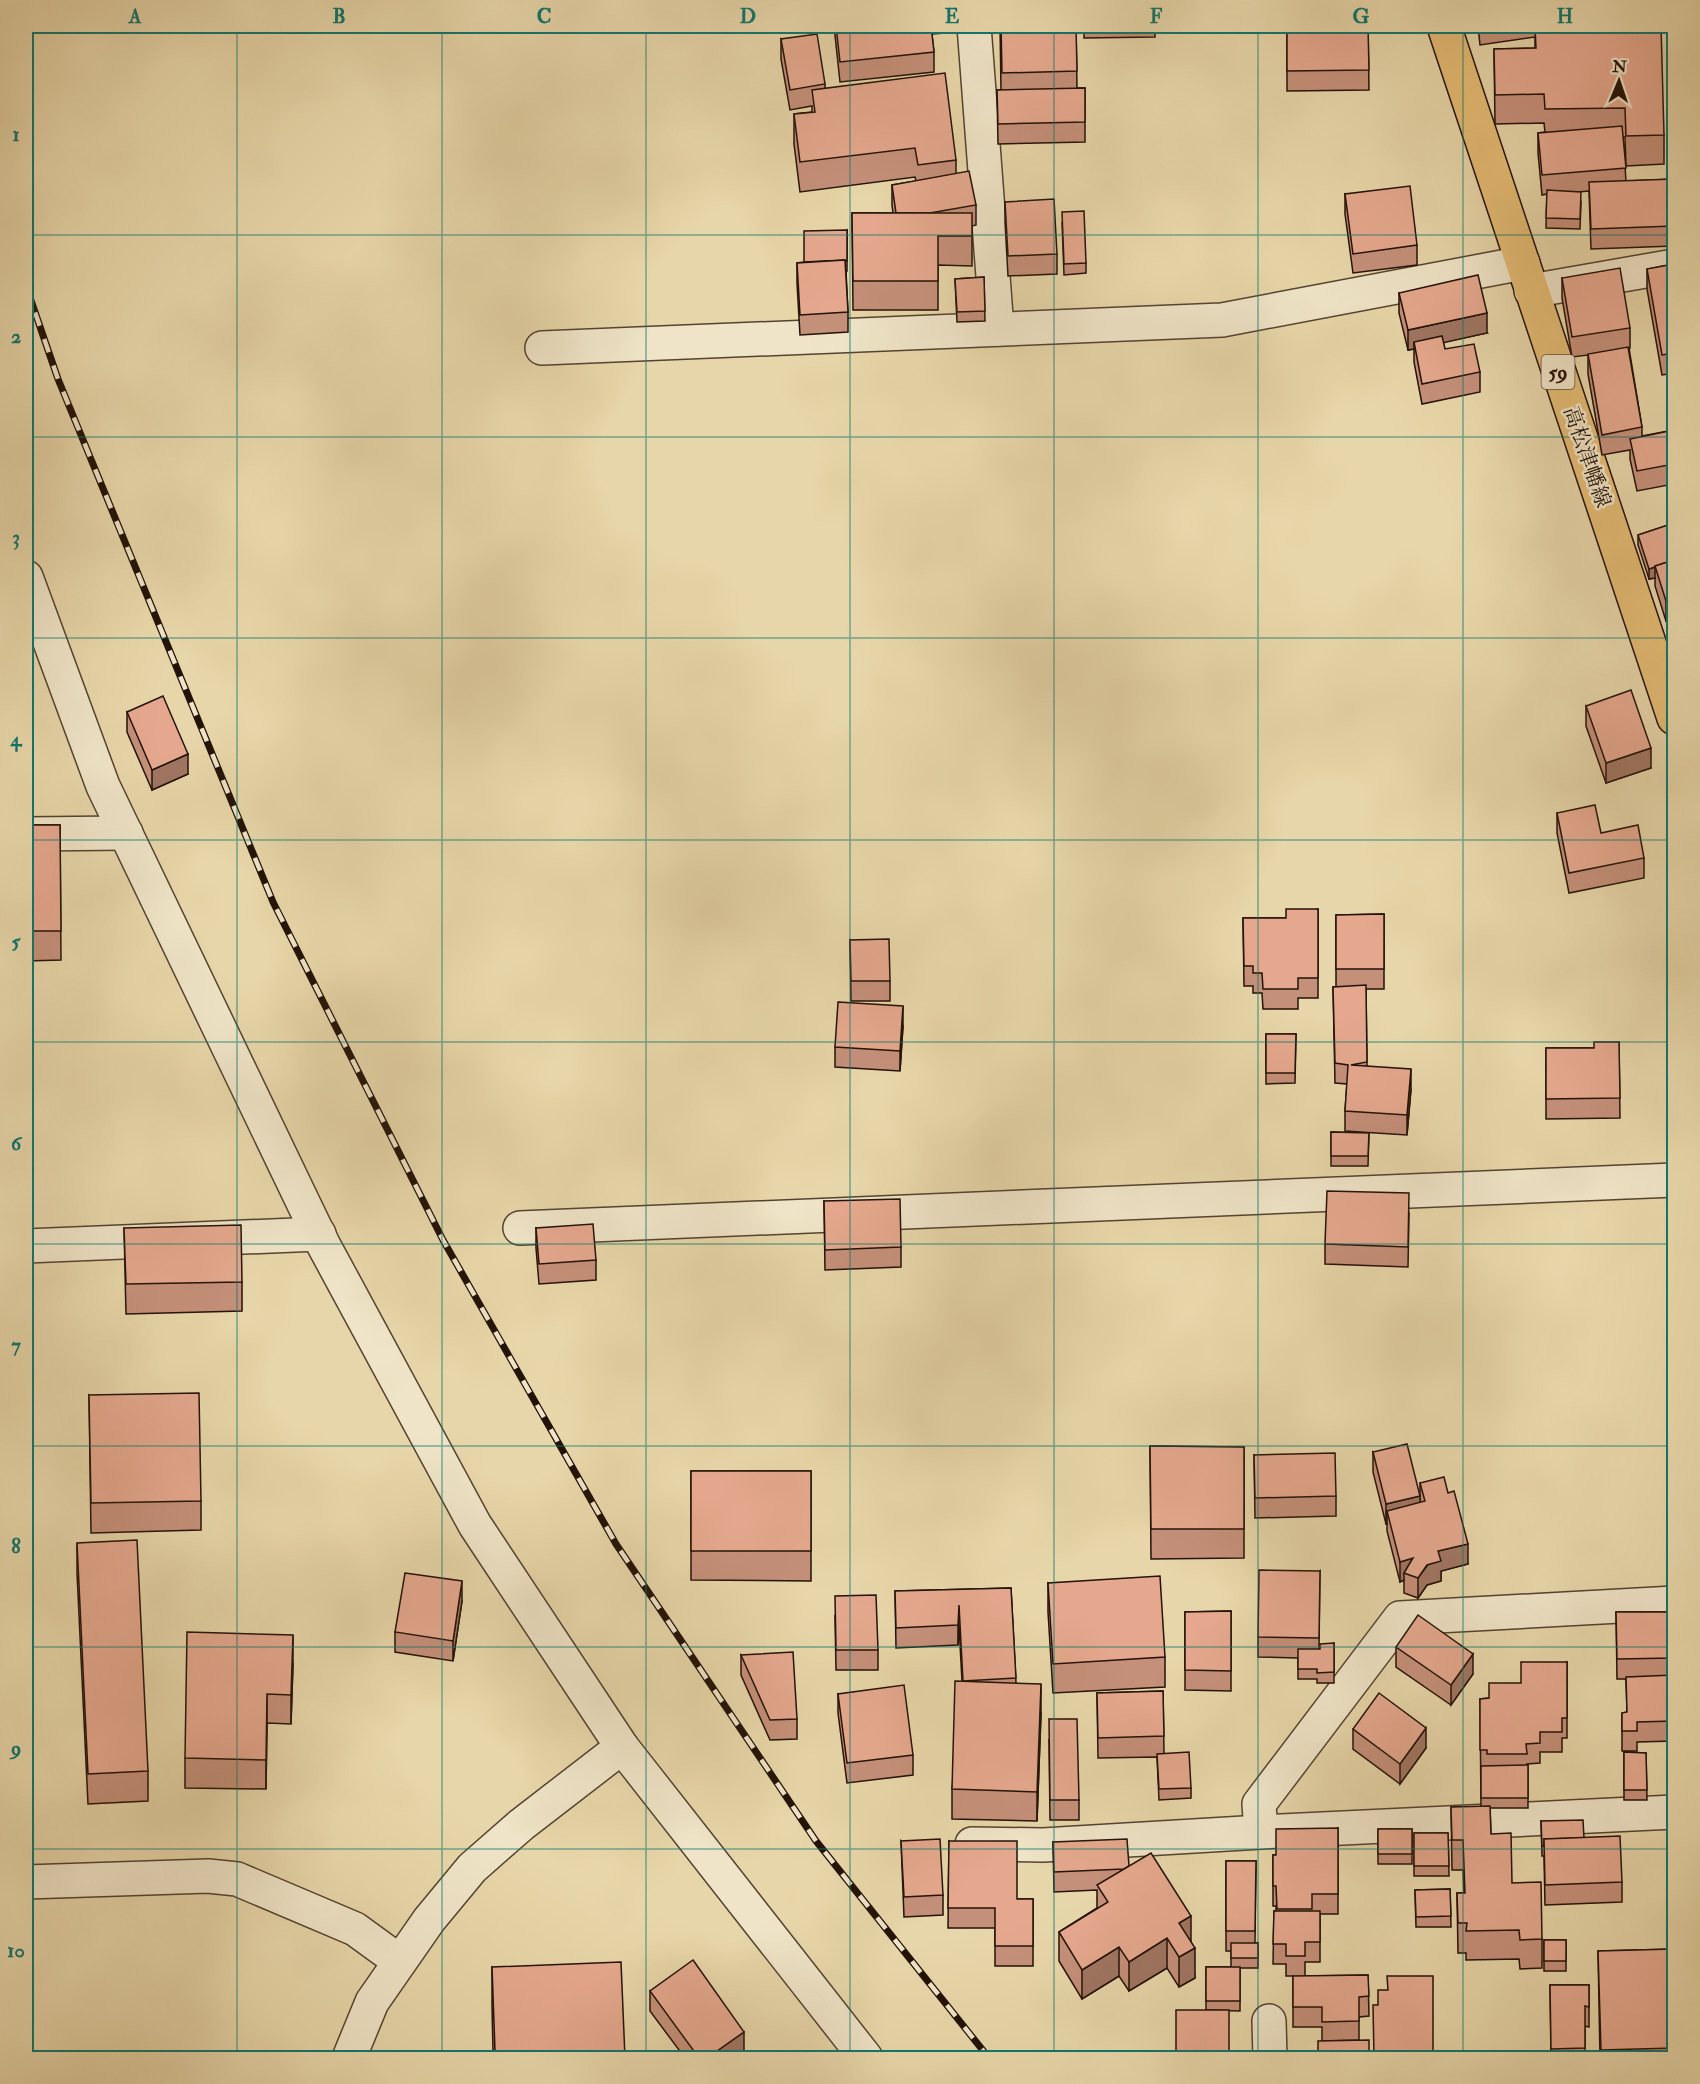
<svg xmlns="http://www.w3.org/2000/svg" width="1700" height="2084" font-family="'IM FELL Double Pica','Noto Serif JP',serif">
<rect width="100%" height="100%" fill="#e7d6a9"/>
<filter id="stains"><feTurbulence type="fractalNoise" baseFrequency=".00333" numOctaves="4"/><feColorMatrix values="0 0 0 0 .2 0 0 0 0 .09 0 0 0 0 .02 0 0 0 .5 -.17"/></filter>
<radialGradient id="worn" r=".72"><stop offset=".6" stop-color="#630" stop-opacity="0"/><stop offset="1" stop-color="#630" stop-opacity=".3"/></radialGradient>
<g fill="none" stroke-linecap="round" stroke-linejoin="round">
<defs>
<g id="minor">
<polyline points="974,26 997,329"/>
<polyline points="1531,291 1674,266"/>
<polyline points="542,348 1222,320 1523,263"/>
<polyline points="26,577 103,786 323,1244 475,1525 622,1747 866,2058"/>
<polyline points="26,834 126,833"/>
<polyline points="520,1228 1674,1180"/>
<polyline points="26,1246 319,1234"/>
<polyline points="1261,1832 1259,1804 1400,1618 1674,1603"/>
<polyline points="972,1844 1043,1845 1261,1832 1674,1812"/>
<polyline points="26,1882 208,1876 237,1879 355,1929 399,1961"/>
<polyline points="1269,2021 1270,2058"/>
<polyline points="349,2058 372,2002 429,1920 472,1868 521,1825 622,1747"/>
</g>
<polyline id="major" points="1444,26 1674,718"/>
</defs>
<!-- minor casing -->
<use href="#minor" stroke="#544330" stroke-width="36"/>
<!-- major casing -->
<use href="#major" stroke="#231207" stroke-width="36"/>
<!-- minor -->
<use href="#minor" stroke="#efe4c7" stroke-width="33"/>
<!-- major -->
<use href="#major" stroke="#e4bb74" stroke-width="33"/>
<defs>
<polyline id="rail" points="26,286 58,379 273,902 443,1240 616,1544 816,1841 989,2058"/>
</defs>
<!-- rail casing -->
<use href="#rail" stroke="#231207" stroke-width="7"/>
<!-- rail -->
<use href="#rail" stroke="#efe4c7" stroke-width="4.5" stroke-dasharray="14" stroke-linecap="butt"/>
</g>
<!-- wall -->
<g fill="#c5907a" stroke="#231207" stroke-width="1.5">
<polygon points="834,26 957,26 957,32 932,34 934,52 934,72 840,82"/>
<polygon points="1000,26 1076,26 1077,88 1085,88 1085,142 998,144 997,90 1001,90"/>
<polygon points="1084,26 1155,26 1155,37 1084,38"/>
<polygon points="1287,26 1368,26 1369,90 1287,91"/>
<polygon points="1478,26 1543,26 1543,28 1564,27 1564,26 1616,26 1664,135 1664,164 1626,166 1625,137 1623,137 1626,181 1674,179 1674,246 1591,249 1589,191 1578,192 1581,202 1580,229 1546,228 1547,194 1542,195 1538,153 1538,133 1545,132 1544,123 1495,124 1494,49 1535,48 1535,37 1480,45"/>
<polygon points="781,39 825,84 825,88 956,160 956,174 976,205 976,225 972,226 972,266 938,265 938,310 853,310 852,213 893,213 892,205 892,185 916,181 915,177 800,192 794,144 794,114 812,112 812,106 790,110 781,59"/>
<polygon points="1345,194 1417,245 1417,265 1353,273 1345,214"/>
<polygon points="1005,202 1057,254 1057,274 1008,276 1005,222"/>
<polygon points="1062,222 1086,263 1086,273 1064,275"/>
<polygon points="847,230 847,271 846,271 848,312 848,332 800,335 797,283 797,263 804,262"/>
<polygon points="1674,264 1674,373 1662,375 1647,289 1647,269"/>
<polygon points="984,277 985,321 957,322 955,279"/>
<polygon points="1562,278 1630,328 1630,348 1629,348 1642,427 1642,436 1674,430 1674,484 1637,491 1630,459 1630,450 1602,455 1588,374 1588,355 1572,357 1562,298"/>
<polygon points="1399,293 1487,333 1443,342 1445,349 1480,372 1480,392 1422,404 1414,362 1414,349 1408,350 1399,313"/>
<polygon points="1674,523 1674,619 1666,621 1655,586 1655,578 1649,579 1638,545 1638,535"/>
<polygon points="1586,706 1651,768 1606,783 1586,726"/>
<polygon points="127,712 188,774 152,790 127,732"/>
<polygon points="1557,813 1601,833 1644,858 1644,878 1569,893 1557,833"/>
<polygon points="26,825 60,825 61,960 26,961"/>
<polygon points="1318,909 1318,998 1298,998 1298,1009 1263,1009 1262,993 1253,993 1253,986 1244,986 1243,918 1286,918"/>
<polygon points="1384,914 1384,989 1366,989 1367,1066 1411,1089 1407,1135 1345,1131 1345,1111 1347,1084 1335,1083 1333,987 1336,987 1336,915"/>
<polygon points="850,940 890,981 890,1001 851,1001"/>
<polygon points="903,1026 900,1071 835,1067 835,1047"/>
<polygon points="1266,1034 1296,1034 1295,1083 1266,1084"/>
<polygon points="1619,1042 1620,1118 1546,1119 1546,1048 1594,1048"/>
<polygon points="1331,1132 1369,1133 1368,1166 1331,1166"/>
<polygon points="824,1201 901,1247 901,1267 825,1270"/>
<polygon points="1409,1213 1408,1267 1325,1264 1325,1244"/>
<polygon points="124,1228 242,1282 242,1311 126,1314"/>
<polygon points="536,1228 596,1260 596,1280 539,1284 536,1248"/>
<polygon points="89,1395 201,1501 201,1530 91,1533"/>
<polygon points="1672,1430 1674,1430 1674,1503 1672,1450"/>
<polygon points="1150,1446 1244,1447 1244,1558 1151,1559"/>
<polygon points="1373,1452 1420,1502 1420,1483 1448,1493 1468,1564 1441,1571 1441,1581 1427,1585 1418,1598 1404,1593 1404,1580 1400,1582 1387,1531 1387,1524 1386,1524 1373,1472"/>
<polygon points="1254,1455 1336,1496 1336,1516 1255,1518"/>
<polygon points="691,1471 811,1471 811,1581 691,1580"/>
<polygon points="77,1543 148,1771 148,1801 88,1804 77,1573"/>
<polygon points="1320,1571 1319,1649 1334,1643 1334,1683 1317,1683 1317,1679 1298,1679 1298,1658 1258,1657 1258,1637"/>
<polygon points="1048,1583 1165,1657 1165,1687 1053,1693 1048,1612"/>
<polygon points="1011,1588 1016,1683 1041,1713 1037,1821 952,1819 952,1789 962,1682 959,1625 958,1645 896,1648 895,1591"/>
<polygon points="462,1601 453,1661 395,1652 395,1632"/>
<polygon points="1231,1611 1231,1691 1185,1690 1185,1612"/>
<polygon points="1616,1612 1674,1612 1674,1741 1637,1742 1637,1751 1622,1751 1622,1713 1627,1712 1626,1679 1617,1679"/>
<polygon points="835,1616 878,1650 878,1670 836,1670"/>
<polygon points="1396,1647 1473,1674 1451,1705 1396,1667"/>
<polygon points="741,1655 797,1719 797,1739 770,1740 741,1675"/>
<polygon points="1567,1662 1567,1738 1562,1738 1562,1752 1540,1752 1540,1763 1527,1764 1527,1765 1528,1765 1528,1808 1490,1808 1491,1834 1512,1883 1542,1939 1542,1968 1520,1969 1519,1959 1466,1960 1466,1953 1458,1953 1457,1893 1464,1893 1463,1870 1452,1870 1451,1807 1481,1807 1480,1699 1489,1698"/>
<polygon points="293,1664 291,1724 267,1723 266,1789 185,1788 185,1758"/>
<polygon points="1163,1691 1164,1753 1191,1788 1191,1798 1159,1800 1157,1757 1098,1758 1097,1693"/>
<polygon points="838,1694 913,1755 913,1775 847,1783 838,1713"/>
<polygon points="1353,1729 1426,1748 1400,1784 1353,1749"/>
<polygon points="1049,1739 1079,1800 1079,1820 1050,1820"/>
<polygon points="1624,1752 1646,1753 1647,1800 1624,1800"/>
<polygon points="1541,1821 1584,1838 1622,1882 1622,1902 1545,1905 1544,1856 1542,1856"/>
<polygon points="1338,1828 1338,1914 1320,1914 1320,1962 1305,1962 1305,1976 1368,1975 1369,2016 1359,2017 1359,2040 1322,2041 1322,2027 1293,2027 1293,1976 1286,1976 1286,1964 1273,1964 1274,1911 1276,1911 1276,1906 1273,1906 1273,1855 1276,1855"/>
<rect x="1378" y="1829" width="34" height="35"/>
<polygon points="1414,1833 1448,1833 1449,1876 1414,1876"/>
<polygon points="901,1841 943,1895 943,1915 904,1917"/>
<polygon points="949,1841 1017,1899 1033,1899 1033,1966 995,1966 995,1928 948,1928"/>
<polygon points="1053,1842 1129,1866 1191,1942 1195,1978 1179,1987 1167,1968 1129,1991 1119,1976 1082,1999 1059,1961 1059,1932 1097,1908 1097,1890 1054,1892"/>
<polygon points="1226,1861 1256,1861 1255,1943 1258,1943 1258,1968 1240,1968 1240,2011 1206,2010 1206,1967 1231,1967 1231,1951 1226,1951"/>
<polygon points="1450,1889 1451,1927 1416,1927 1415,1890"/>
<rect x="1544" y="1940" width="22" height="31"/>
<polygon points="1674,1949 1674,2058 1600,2058 1598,1951"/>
<polygon points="492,1967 625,2058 493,2051 492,2006"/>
<polygon points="1550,1985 1589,1985 1589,2027 1585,2026 1585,2058 1551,2058"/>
<polygon points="650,1991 744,2052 735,2058 685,2058 650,2011"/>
</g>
<!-- shaded-wall -->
<g fill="#a07663" stroke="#231207" stroke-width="1.5">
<polygon points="1487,313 1487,333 1415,349 1414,342 1414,349 1408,350 1408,330"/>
<polygon points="1655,567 1655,578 1649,579 1649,569"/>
<polygon points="1674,599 1674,619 1666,621 1666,601"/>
<polygon points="1651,748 1651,768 1606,783 1606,763"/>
<polygon points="188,754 188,774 152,790 152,770"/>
<polygon points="903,1006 903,1026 900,1071 900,1051"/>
<polygon points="1411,1069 1411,1089 1407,1135 1407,1115"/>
<polygon points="1420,1496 1420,1516 1387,1511 1387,1524 1386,1524 1386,1504"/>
<polygon points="1468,1544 1468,1564 1441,1571 1441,1581 1427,1585 1418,1598 1418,1578 1438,1551"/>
<polygon points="1413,1558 1404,1573 1404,1580 1400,1582 1400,1562"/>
<polygon points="462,1581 462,1601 453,1661 453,1641"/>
<polygon points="959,1605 959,1625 958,1645 958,1625"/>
<polygon points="293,1635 293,1664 291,1724 291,1695"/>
<polygon points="1473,1654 1473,1674 1451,1705 1451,1685"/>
<polygon points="1041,1684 1041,1713 1037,1821 1037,1792"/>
<polygon points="267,1694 267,1723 266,1789 266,1760"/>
<polygon points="1426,1728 1426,1748 1400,1784 1400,1764"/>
<polygon points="1191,1916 1191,1946 1179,1923"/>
<polygon points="1167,1938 1167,1968 1129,1991 1129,1962"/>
<polygon points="1119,1947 1119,1976 1082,1999 1082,1970"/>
<polygon points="1195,1948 1195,1978 1179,1987 1179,1957"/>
<polygon points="744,2032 744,2052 735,2058 707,2058"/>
</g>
<!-- building -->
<g fill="#e5a88e" stroke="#231207" stroke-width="1.5">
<polygon points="836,26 931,26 934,52 840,62"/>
<polygon points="1001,26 1076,26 1077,71 1002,73"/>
<polygon points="1287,26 1368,26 1369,70 1287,71"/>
<polygon points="1631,26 1661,26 1664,135 1626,136 1625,108 1545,109 1544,94 1495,95 1494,49 1536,48 1535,28"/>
<polygon points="817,34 825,84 790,90 781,39"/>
<polygon points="945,73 956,160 918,165 915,148 800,162 794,114 815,112 812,90"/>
<polygon points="1085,88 1085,122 998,124 997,90"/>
<polygon points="1622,126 1626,168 1542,175 1538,133"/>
<polygon points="969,171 976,205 930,213 896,213 892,185"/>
<polygon points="1674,179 1674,226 1591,229 1589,182"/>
<polygon points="1410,186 1417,245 1353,254 1345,194"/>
<polygon points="1547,190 1581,192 1580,219 1546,218"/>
<polygon points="1054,199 1057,254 1008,256 1005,202"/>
<polygon points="1084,211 1086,263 1064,264 1062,212"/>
<polygon points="852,213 972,213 972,236 938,236 938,281 853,281"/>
<polygon points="847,230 847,261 845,261 845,260 804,262 804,231"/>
<polygon points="845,260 848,312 800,315 797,263"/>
<polygon points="1674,264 1674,353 1662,355 1647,269"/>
<polygon points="1620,268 1630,328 1572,337 1562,278"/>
<polygon points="1478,275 1487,313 1408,330 1399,293"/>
<polygon points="984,277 985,311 957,312 955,279"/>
<polygon points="1442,336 1445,349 1474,344 1480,372 1422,384 1414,342"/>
<polygon points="1628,347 1642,427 1602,435 1588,354"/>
<polygon points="1674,430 1674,464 1637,471 1630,439"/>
<polygon points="1674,523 1674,560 1655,566 1655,567 1649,569 1638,535"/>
<polygon points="1674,560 1674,599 1666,601 1655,566"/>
<polygon points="1631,690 1651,748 1606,763 1586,706"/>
<polygon points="163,696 188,754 152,770 127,712"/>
<polygon points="1595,805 1601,833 1638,825 1644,858 1569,873 1557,813"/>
<polygon points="26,825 60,825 61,931 26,931"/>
<polygon points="1286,909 1318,909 1318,978 1298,978 1298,989 1263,989 1262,973 1253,973 1253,966 1244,966 1243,918 1286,918"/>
<polygon points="1384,914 1384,969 1336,969 1336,915"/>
<polygon points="889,939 890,981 851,981 850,940"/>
<polygon points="1366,985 1367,1062 1351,1065 1411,1069 1407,1115 1345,1111 1348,1065 1335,1063 1333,987"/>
<polygon points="838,1002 903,1006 900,1051 835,1047"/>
<polygon points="1266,1034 1296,1034 1295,1073 1266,1073"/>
<polygon points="1594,1042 1619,1042 1620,1098 1546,1099 1546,1048 1594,1048"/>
<polygon points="1331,1132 1369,1133 1368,1156 1331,1156"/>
<polygon points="1327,1191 1409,1193 1408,1247 1325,1244"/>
<polygon points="900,1199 901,1247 825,1250 824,1201"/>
<polygon points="593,1224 596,1260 539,1264 536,1228"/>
<polygon points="241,1225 242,1282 126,1284 124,1228"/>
<polygon points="199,1393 201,1501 91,1503 89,1395"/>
<polygon points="1672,1430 1674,1430 1674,1483"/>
<polygon points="1407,1444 1420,1496 1386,1504 1373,1452"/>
<polygon points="1150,1446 1244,1447 1244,1529 1151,1529"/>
<polygon points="1335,1453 1336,1496 1255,1498 1254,1455"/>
<rect x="691" y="1471" width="120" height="80"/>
<polygon points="1444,1477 1448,1493 1454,1491 1468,1544 1438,1551 1441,1561 1427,1565 1418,1578 1404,1573 1413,1558 1400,1562 1387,1511 1425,1501 1420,1483"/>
<polygon points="137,1540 148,1771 88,1774 77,1543"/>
<polygon points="1259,1570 1320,1571 1319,1638 1258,1637"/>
<polygon points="405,1573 462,1581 453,1641 395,1632"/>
<polygon points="1160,1576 1165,1657 1053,1664 1048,1583"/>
<polygon points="1011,1588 1016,1678 963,1681 959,1605 958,1625 896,1628 895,1591"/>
<polygon points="876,1595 878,1650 836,1650 835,1596"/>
<polygon points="1231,1611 1231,1671 1185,1670 1185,1612"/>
<polygon points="1616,1612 1674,1612 1674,1658 1617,1659"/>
<polygon points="1418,1615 1473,1654 1451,1685 1396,1647"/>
<polygon points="187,1632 293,1635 291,1695 267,1694 266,1760 185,1758"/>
<polygon points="1334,1643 1334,1672 1317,1673 1317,1669 1298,1669 1298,1649 1320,1649 1320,1644"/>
<polygon points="793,1652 797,1719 770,1720 741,1655"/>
<polygon points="1521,1662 1567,1662 1567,1718 1562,1718 1562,1732 1540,1732 1540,1743 1526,1744 1527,1754 1487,1754 1487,1750 1480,1750 1480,1699 1489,1698 1489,1683 1521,1683"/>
<polygon points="1674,1675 1674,1721 1637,1722 1637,1731 1622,1731 1622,1713 1627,1712 1626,1677"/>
<polygon points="955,1681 1041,1684 1037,1792 952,1789"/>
<polygon points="904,1685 913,1755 847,1763 838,1694"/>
<polygon points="1163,1691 1164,1736 1098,1738 1097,1693"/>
<polygon points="1379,1693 1426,1728 1400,1764 1353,1729"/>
<polygon points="1049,1719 1077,1719 1079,1800 1050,1800"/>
<polygon points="1189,1752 1191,1788 1159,1789 1157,1754"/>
<polygon points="1624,1752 1646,1753 1647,1790 1624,1790"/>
<polygon points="1528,1765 1528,1798 1481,1798 1481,1766"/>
<polygon points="1490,1806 1491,1834 1511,1833 1512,1883 1541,1882 1542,1939 1520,1940 1519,1930 1466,1931 1467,1923 1458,1923 1457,1893 1465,1893 1463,1840 1452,1840 1451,1807"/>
<polygon points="1583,1820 1584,1838 1544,1839 1544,1846 1542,1846 1541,1821"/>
<polygon points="1338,1828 1338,1894 1312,1894 1312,1909 1277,1909 1276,1886 1273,1886 1273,1855 1276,1855 1276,1829"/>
<rect x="1378" y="1829" width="34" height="25"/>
<polygon points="1414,1833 1448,1833 1449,1866 1414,1866"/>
<polygon points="1620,1836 1622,1882 1545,1885 1544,1839"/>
<polygon points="940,1839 943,1895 904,1897 901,1841"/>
<polygon points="1127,1839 1129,1866 1124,1869 1054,1872 1053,1842"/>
<polygon points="949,1841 1017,1841 1017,1899 1033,1899 1033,1946 995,1946 995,1908 948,1908"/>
<polygon points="1151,1853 1191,1916 1179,1923 1195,1948 1179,1957 1167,1938 1129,1962 1119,1947 1082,1970 1059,1932 1108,1902 1097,1885"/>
<polygon points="1226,1861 1256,1861 1255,1931 1226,1931"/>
<polygon points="1450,1889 1451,1916 1416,1917 1415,1890"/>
<polygon points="1274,1911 1320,1911 1320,1942 1305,1942 1305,1956 1286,1956 1286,1944 1273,1944"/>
<rect x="1544" y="1940" width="22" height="21"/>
<rect x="1231" y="1943" width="27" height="15"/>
<polygon points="1674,1949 1674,2048 1601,2050 1598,1951"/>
<polygon points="693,1960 744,2032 707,2058 699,2058 650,1991"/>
<polygon points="621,1962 625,2058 441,2058 441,2053 495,2051 492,1967"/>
<rect x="1206" y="1967" width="34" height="34"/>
<polygon points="1368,1975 1369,1996 1359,1997 1359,2021 1322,2022 1322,2007 1293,2007 1293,1976"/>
<polygon points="1387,1976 1433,1976 1433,2058 1374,2058 1373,2005 1378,2005 1378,1990 1388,1990"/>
<polygon points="1550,1985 1589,1985 1589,2007 1585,2006 1585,2048 1551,2049"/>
<rect x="1176" y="2010" width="53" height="48"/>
<polygon points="1369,2040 1369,2058 1318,2058 1318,2041"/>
</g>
<!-- grid -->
<path fill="none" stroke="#0f766e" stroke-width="1.5" stroke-opacity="0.55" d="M237 26V2058M442 26V2058M646 26V2058M850 26V2058M1054 26V2058M1258 26V2058M1463 26V2058M26 235H1674M26 437H1674M26 638H1674M26 840H1674M26 1042H1674M26 1244H1674M26 1446H1674M26 1647H1674M26 1849H1674"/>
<g text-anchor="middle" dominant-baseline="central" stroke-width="5" stroke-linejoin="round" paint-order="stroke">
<!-- shield labels -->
<rect fill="#efe4c7" stroke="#605141" stroke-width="1.5" x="1541.5" y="355" width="33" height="34" rx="4.5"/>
<g font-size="20" font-weight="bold" fill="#231207">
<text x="1558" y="372">59</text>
</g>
<!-- street labels -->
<g font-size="21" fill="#231207" stroke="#efe4c7">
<text transform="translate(1587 457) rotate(71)">高松津幡線</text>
</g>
</g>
<!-- margin -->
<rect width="1700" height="2084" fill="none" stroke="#e7d6a9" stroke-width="66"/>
<!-- north arrow -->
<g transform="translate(1619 81) rotate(2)" stroke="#efe4c7" stroke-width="4.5" paint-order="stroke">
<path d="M0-4.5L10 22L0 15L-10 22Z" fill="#231207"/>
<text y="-9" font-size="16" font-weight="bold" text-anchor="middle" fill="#231207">N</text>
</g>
<rect x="33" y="33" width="1634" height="2018" fill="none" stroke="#0f766e" stroke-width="2"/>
<g font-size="20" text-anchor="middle" font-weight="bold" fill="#0f766e">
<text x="135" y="23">A</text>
<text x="339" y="23">B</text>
<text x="544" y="23">C</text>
<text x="748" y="23">D</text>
<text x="952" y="23">E</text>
<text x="1156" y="23">F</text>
<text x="1361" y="23">G</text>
<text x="1565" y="23">H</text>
<text x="16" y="141">1</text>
<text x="16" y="343">2</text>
<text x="16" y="544">3</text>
<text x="16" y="746">4</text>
<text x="16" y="948">5</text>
<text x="16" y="1150">6</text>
<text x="16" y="1352">7</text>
<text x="16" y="1553">8</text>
<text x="16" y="1755">9</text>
<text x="16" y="1957">10</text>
</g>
<rect width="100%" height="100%" filter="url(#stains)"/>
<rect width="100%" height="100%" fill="url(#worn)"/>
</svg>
